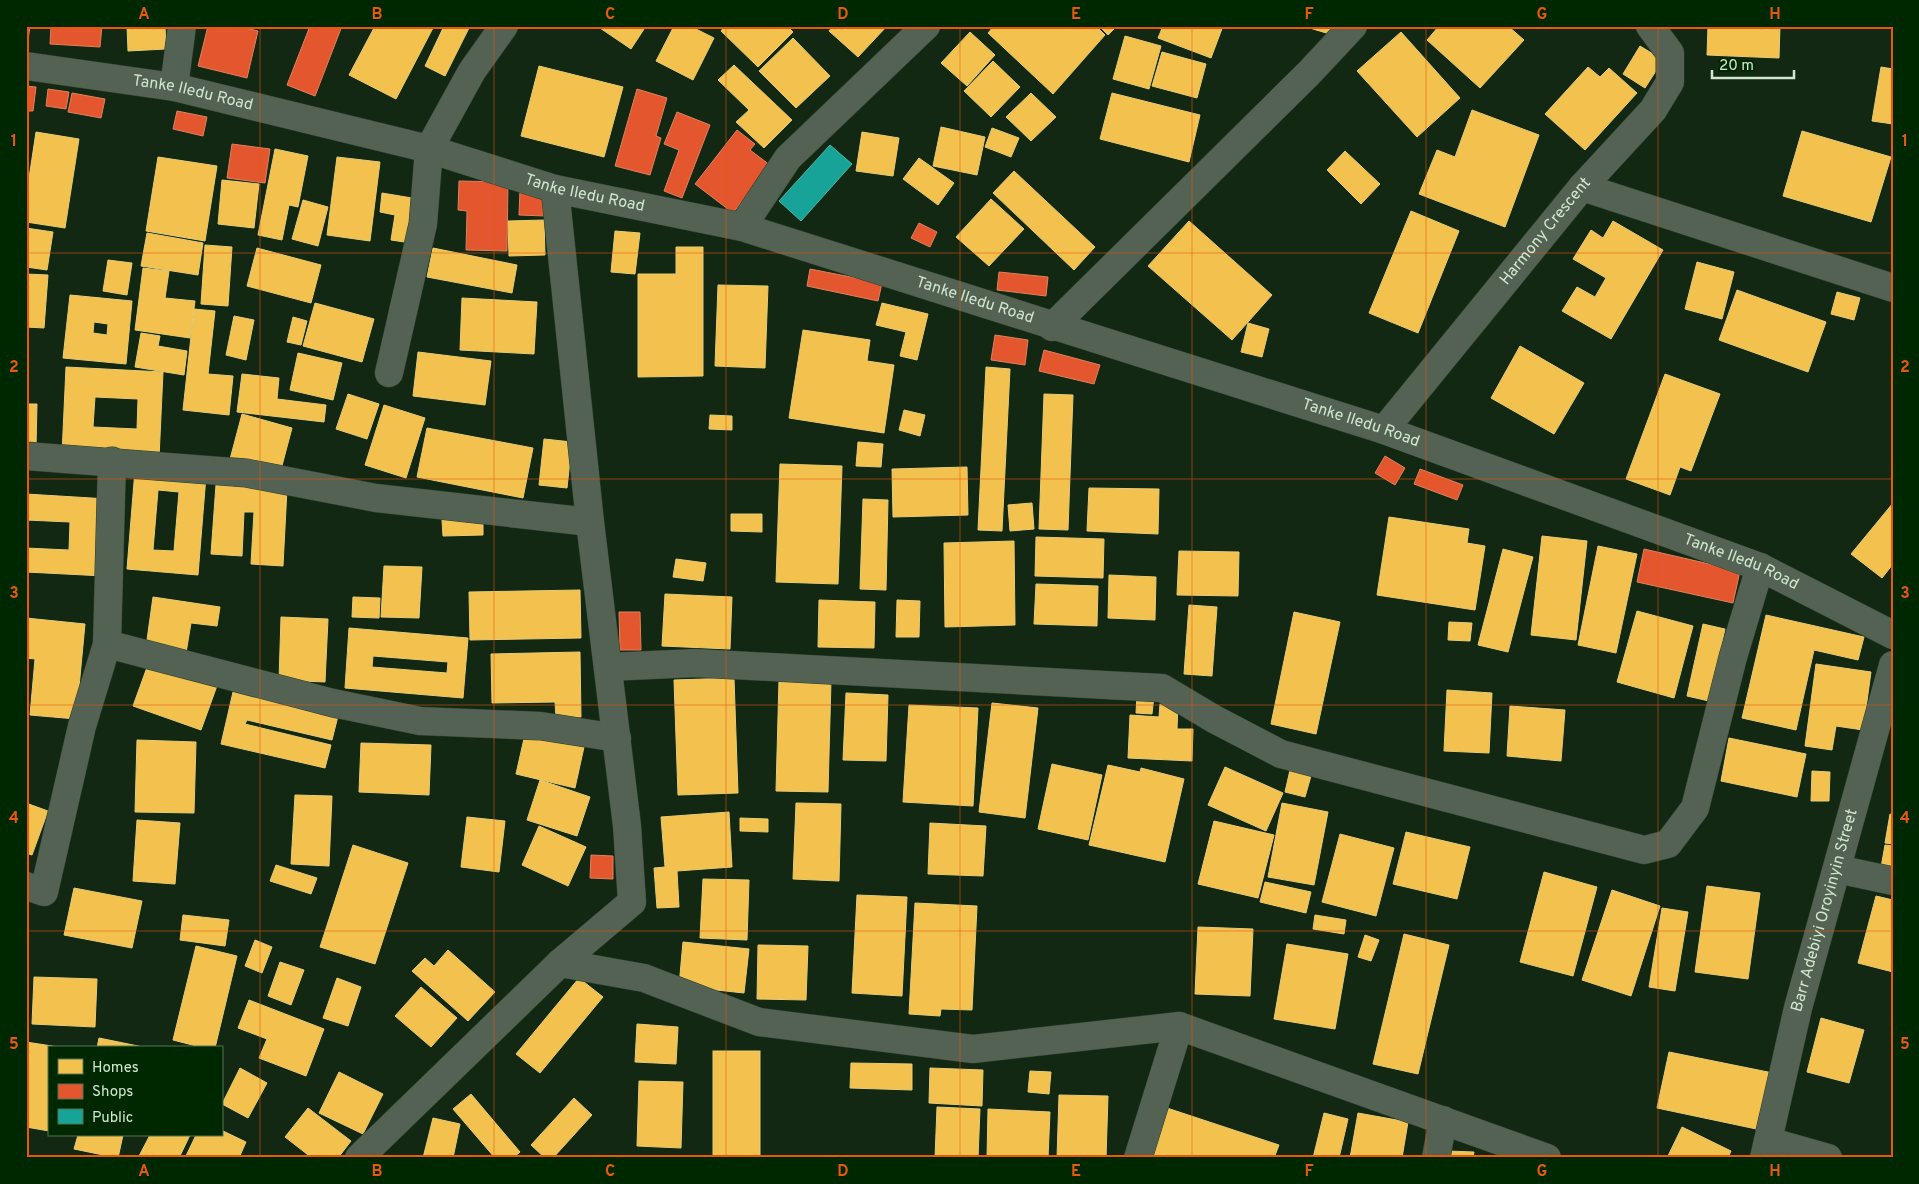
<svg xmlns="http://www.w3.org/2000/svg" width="1919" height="1184" font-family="Overpass,sans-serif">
<rect width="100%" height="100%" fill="#122812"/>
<!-- homes -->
<g fill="#f2c14e" stroke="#e8cc74" fill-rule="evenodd">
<polygon points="127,26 165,26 166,49 128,51"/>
<polygon points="375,26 434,26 396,99 349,75"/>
<polygon points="444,26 470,26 445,76 425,66"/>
<polygon points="597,26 646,26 631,49"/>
<polygon points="674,26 690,26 714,38 693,80 656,61"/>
<polygon points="725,26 787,26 793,32 758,67 721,31"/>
<polygon points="833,26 887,26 858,57 829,31"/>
<polygon points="994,26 1096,26 1105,35 1053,94 988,33"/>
<polygon points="1099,26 1117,26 1108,35"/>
<polygon points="1163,26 1223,26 1211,58 1158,38"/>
<polygon points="1303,26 1336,26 1333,35"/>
<polygon points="1439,26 1508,26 1524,40 1480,88 1427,40"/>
<polygon points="1708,26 1780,26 1779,58 1707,55"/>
<polygon points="970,32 995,55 967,86 941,63"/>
<polygon points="1401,32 1460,98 1417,137 1357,71"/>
<polygon points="1125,36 1161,46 1149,89 1113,79"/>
<polygon points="793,38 830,76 796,108 759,71"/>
<polygon points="1640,46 1663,60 1645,88 1623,74"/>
<polygon points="1162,52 1206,64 1197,98 1152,86"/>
<polygon points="993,61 1020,87 991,117 964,91"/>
<polygon points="734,65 792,120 764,148 736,122 749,110 718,80"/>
<polygon points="539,66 623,87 604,157 521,136"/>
<polygon points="1588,67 1600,77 1609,68 1637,93 1585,150 1545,114"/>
<polygon points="1881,67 1893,69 1893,124 1872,121"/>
<polygon points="1031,93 1056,117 1031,141 1006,117"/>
<polygon points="1112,93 1200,115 1189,162 1100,139"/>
<polygon points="1472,110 1539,135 1505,227 1419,194 1437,150 1455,157"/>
<polygon points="941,127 985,137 977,175 933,166"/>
<polygon points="992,128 1019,138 1011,157 985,147"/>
<polygon points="1802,131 1891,157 1871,222 1783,196"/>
<polygon points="36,132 79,139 65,228 26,222 26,198"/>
<polygon points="862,132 899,138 893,176 856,171"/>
<polygon points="275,149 308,156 298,207 289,205 282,240 258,235"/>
<polygon points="1345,151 1380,184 1361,204 1327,170"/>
<polygon points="158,157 217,166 205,241 146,231"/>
<polygon points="337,157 380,162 370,241 327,235"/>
<polygon points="919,158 954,183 938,205 903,179"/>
<polygon points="1014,171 1095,247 1074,270 993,193"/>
<polygon points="222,180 259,184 254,228 218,224"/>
<polygon points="382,193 418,199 411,243 391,240 395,215 380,212"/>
<polygon points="991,199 1024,229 989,266 956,237"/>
<polygon points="303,200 328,207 318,246 292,239"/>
<polygon points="1411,211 1459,231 1418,333 1369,313"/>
<polygon points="544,220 545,255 509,256 508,221"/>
<polygon points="1189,221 1272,295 1232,340 1148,266"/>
<polygon points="1613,221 1663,250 1611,339 1562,311 1577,287 1595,297 1606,278 1573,259 1591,230 1603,238"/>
<polygon points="26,228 53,232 47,270 26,267"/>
<polygon points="615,231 640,233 635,274 611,272"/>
<polygon points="147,233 203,243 198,275 141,266"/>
<polygon points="205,245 232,247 228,306 201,304"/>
<polygon points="676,247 703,247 703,376 638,377 638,274 676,274"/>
<polygon points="257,248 321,265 311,303 247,286"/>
<polygon points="433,248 517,265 512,293 427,277"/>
<polygon points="108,260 132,263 127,295 103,291"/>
<polygon points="1697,262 1734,272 1722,319 1685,309"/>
<polygon points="143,268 169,271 165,298 195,301 190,338 135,330"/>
<polygon points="26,274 48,275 44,328 26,327"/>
<polygon points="718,285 768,286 765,368 715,366"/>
<polygon points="1737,290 1826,322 1808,372 1719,340"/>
<polygon points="1837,292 1860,298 1854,320 1831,314"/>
<path d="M70 295 132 301 126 364 63 358ZM94 322 108 324 107 335 93 333Z"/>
<polygon points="462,298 537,302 534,354 460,350"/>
<polygon points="315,303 374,319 362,362 303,346"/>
<polygon points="882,303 928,314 917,360 900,356 906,332 876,325"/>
<polygon points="194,309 215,311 208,374 233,376 229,415 183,410"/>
<polygon points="234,316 254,320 246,360 226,355"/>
<polygon points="293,317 307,321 301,345 287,342"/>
<polygon points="1248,323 1269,329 1262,357 1241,352"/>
<polygon points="803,330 870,340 867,361 894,365 884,433 789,418"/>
<polygon points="141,333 160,336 158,346 187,351 184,375 135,367"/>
<polygon points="1520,346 1584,383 1554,434 1491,398"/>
<polygon points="418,352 491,361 485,405 413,396"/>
<polygon points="298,353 342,363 333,400 290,390"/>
<path d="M66 367 163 372 159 458 62 454ZM95 397 138 399 137 429 93 427Z"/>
<polygon points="986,367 1010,369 1002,531 978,530"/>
<polygon points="242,374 279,378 277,399 326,405 324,422 237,412"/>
<polygon points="1665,374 1720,394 1691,471 1680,467 1670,495 1626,479"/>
<polygon points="348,394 379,404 367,439 336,429"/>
<polygon points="1044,394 1073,395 1068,530 1039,529"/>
<polygon points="26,404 37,404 36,447 26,447"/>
<polygon points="384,405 425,418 406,478 365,465"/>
<polygon points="904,410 925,415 920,436 899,430"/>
<polygon points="242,414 292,428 279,477 229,463"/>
<polygon points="710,415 732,416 732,430 709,429"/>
<polygon points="427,428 533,448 523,498 417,477"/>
<polygon points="544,439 572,442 567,488 539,485"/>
<polygon points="858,442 883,444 881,467 856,466"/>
<polygon points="780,464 842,466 838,584 776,582"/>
<polygon points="967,467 968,515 893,517 892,469"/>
<path d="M135 470 206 476 198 575 127 569ZM158 490 179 492 174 551 153 550Z"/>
<polygon points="216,485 287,489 283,566 251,564 254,512 244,512 242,556 211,554"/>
<polygon points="1089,488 1159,489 1158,534 1087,531"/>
<polygon points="26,494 108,499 104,576 26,572 26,548 69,550 70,522 26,520"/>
<polygon points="863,499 888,500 886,590 860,589"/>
<polygon points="1032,503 1034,529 1010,531 1008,505"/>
<polygon points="1893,503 1893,564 1882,578 1851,554"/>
<polygon points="731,514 762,514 762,532 731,531"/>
<polygon points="1389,517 1469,529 1467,543 1485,546 1475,610 1377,595"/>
<polygon points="483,519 483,535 443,536 442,520"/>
<polygon points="1542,536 1587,541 1576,640 1531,635"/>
<polygon points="1036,537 1104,539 1103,578 1035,576"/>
<polygon points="1014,541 1015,625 945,627 944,543"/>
<polygon points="1598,546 1637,554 1616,653 1578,645"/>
<polygon points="1503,549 1533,557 1508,652 1478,645"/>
<polygon points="1179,551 1239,552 1238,596 1177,595"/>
<polygon points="676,559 706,563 703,581 673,577"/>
<polygon points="384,566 422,567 419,618 381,617"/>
<polygon points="1109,575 1156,577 1155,620 1108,618"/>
<polygon points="1036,584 1098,586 1097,626 1034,624"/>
<polygon points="580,590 581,638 470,640 469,592"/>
<polygon points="665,594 732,597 730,649 662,646"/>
<polygon points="153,597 220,607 217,626 191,623 186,653 146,647"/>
<polygon points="353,597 380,598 379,618 352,617"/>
<polygon points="819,600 875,602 874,648 818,647"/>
<polygon points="897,600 920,601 919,637 896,637"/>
<polygon points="1189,605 1217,607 1212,676 1184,674"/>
<polygon points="1637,611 1693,626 1674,698 1617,682"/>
<polygon points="1294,612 1340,622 1316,734 1271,724"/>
<polygon points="1766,615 1864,637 1858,660 1814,650 1796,730 1742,718"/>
<polygon points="281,617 328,619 325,682 279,680"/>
<polygon points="26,618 85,624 76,719 30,715 35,659 26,658"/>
<polygon points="1449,622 1472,623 1470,641 1448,640"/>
<polygon points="1703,624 1725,629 1709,701 1687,696"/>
<path d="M349 628 468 638 463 698 345 688ZM373 656 448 662 447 673 372 667Z"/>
<polygon points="580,652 581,717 556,718 555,702 492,703 491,654"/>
<polygon points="150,659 218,683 201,730 133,706"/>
<polygon points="1816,664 1871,672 1863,730 1836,726 1832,750 1805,746"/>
<polygon points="734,678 738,793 678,795 674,680"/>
<polygon points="779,680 831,681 828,792 776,791"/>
<polygon points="1447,690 1492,693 1489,753 1444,751"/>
<polygon points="233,692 338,716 332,740 247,720 245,724 331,745 325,768 221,744"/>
<polygon points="846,693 888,695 886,761 843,760"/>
<polygon points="1137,695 1154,695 1152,714 1136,713"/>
<polygon points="992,703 1038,708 1025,818 979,812"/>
<polygon points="1160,704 1178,705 1177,729 1193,729 1192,761 1128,758 1130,715 1159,717"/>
<polygon points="909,705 978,708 973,806 903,802"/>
<polygon points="1510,706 1565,710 1561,761 1507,756"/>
<polygon points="525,734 584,747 575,788 516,774"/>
<polygon points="1729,738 1806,754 1797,797 1721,781"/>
<polygon points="137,740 196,742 194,813 135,812"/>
<polygon points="361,743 431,745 429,795 359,792"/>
<polygon points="1052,764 1102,775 1088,840 1038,829"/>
<polygon points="1108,765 1140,772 1141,768 1184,779 1165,862 1089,845"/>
<polygon points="1225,767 1283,793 1266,831 1208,805"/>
<polygon points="1290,770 1311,776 1305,797 1285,792"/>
<polygon points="1812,771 1830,772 1829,801 1811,801"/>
<polygon points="540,780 590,797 577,836 527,820"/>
<polygon points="295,795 332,796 329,866 291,864"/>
<polygon points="26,803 48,811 32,855 26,853"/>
<polygon points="796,803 841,804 839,881 793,879"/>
<polygon points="1282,803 1328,812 1314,885 1268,877"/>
<polygon points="729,812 732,867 677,871 679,907 657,908 654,868 665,867 661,817"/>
<polygon points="1890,814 1893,815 1893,844 1885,843"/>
<polygon points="467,817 505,821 499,872 461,867"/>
<polygon points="740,818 768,819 768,832 740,831"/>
<polygon points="137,820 180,823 175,884 133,881"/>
<polygon points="1214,821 1274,835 1258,898 1198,884"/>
<polygon points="930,823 986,826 983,876 928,874"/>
<polygon points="539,826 586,847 568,886 522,865"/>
<polygon points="1406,832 1470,847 1457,899 1393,884"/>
<polygon points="1340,834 1394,848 1376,916 1322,902"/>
<polygon points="353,845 408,863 375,964 320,947"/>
<polygon points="1885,845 1893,846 1893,876 1880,873"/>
<polygon points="276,865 317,878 311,894 270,881"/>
<polygon points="1544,872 1597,887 1573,976 1520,962"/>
<polygon points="703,879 749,880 747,940 700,938"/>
<polygon points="1265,882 1311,892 1306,913 1260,902"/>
<polygon points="1707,886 1760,893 1748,979 1695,972"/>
<polygon points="74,888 142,901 132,948 64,935"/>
<polygon points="1612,890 1660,906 1631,996 1582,980"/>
<polygon points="857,895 907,897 902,996 852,993"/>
<polygon points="1876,896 1893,900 1893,972 1858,963"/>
<polygon points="915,903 977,906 972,1010 941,1009 940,1016 909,1014"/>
<polygon points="1662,908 1688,912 1675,991 1649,987"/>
<polygon points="183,915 229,920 225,946 180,940"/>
<polygon points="1315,915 1346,920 1344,934 1313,929"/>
<polygon points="1198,927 1253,929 1250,996 1195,994"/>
<polygon points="1404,934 1449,945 1418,1074 1373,1064"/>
<polygon points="1365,935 1379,940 1371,961 1358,957"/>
<polygon points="255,940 272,947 262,973 245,966"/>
<polygon points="683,942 749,949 744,993 679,986"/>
<polygon points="1287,944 1348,954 1335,1029 1274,1019"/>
<polygon points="758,945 808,946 806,1000 757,999"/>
<polygon points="196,946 237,956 215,1048 204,1048 173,1040"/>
<polygon points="448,950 495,992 468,1021 412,971 425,958 434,966"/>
<polygon points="280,962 304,970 291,1005 268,996"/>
<polygon points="34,977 97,979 95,1027 32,1024"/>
<polygon points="337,978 361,987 348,1026 323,1018"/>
<polygon points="579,978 603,997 540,1073 516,1054"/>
<polygon points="421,987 457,1018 431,1047 395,1016"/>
<polygon points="249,1000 324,1029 306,1076 259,1058 267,1039 238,1028"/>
<polygon points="1821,1018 1864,1030 1849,1083 1807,1072"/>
<polygon points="637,1024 678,1027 676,1064 635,1062"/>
<polygon points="99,1038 143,1047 142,1048 97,1048"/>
<polygon points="26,1042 65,1048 49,1048 49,1131 26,1127"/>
<rect x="713" y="1051" width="47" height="107"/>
<polygon points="1669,1052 1773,1073 1761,1130 1657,1108"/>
<polygon points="851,1063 912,1064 912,1090 850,1088"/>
<polygon points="240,1068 267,1083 248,1118 222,1104"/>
<polygon points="930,1068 983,1070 982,1106 929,1103"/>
<polygon points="1030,1071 1051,1072 1049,1094 1028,1092"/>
<polygon points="339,1072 383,1094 363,1134 319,1113"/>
<polygon points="639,1081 683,1082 681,1148 637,1146"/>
<polygon points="471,1094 520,1152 513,1158 495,1158 453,1109"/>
<polygon points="1059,1095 1108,1096 1106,1158 1057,1158"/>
<polygon points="574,1098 592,1115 553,1158 545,1158 531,1145"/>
<polygon points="937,1107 980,1109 978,1158 935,1158"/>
<polygon points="308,1108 351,1141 338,1158 312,1158 285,1137"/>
<polygon points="1167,1108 1279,1145 1274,1158 1150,1158"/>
<polygon points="988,1109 1050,1112 1048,1158 987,1158"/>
<polygon points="1324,1113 1348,1119 1339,1158 1313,1158"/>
<polygon points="1358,1113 1408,1122 1402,1158 1350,1158"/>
<polygon points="433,1118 460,1124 453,1158 423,1158"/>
<polygon points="1682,1127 1731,1151 1728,1158 1667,1158"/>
<polygon points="221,1130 246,1142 239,1158 185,1158 196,1135 221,1135"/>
<polygon points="78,1135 123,1135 118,1158 74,1149"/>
<polygon points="150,1135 190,1135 179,1158 138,1158"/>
<polygon points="1448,1151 1474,1152 1473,1158 1448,1158"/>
</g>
<!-- shops -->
<g fill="#e4572e" stroke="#de825e">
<polygon points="26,26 30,26 28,41 26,41"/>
<polygon points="51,26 102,26 100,47 50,44"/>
<polygon points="208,26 237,26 258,31 247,78 198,66"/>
<polygon points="310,26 342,26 315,96 287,85"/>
<polygon points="26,86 36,87 33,111 26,111"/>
<polygon points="48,89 69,92 66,109 46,106"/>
<polygon points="637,89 667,98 656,136 661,138 650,175 615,166"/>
<polygon points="72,93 105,99 101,118 68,112"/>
<polygon points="177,111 207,117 203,136 173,129"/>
<polygon points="677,112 710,125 682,198 664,191 679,150 664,144"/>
<polygon points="737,130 755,144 750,150 770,165 733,213 695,184"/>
<polygon points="232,144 270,149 265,183 227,178"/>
<polygon points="459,181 508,182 507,251 466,250 467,211 458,210"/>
<polygon points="520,190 545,190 545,216 519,215"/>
<polygon points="919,223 937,232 930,247 911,238"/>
<polygon points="810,269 882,283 878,301 807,286"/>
<polygon points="999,272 1048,277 1046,296 997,290"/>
<polygon points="995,335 1028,340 1025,365 991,360"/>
<polygon points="1044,350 1100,365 1094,384 1039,371"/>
<polygon points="1385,456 1405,468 1395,485 1375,473"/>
<polygon points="1420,469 1463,485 1457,500 1414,484"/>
<polygon points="1644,549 1740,571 1733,603 1637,582"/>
<polygon points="619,612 640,612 641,650 620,650"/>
<polygon points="591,855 613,856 613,879 590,878"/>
</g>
<!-- public -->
<polygon fill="#17a398" stroke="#4eb7a8" points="830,145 852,164 801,221 779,201"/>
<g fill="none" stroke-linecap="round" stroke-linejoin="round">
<defs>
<g id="minor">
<path id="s1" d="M26 66 174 87 429 149 555 189 742 227 1384 430 1760 567 1893 635"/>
<polyline points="174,87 182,26"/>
<polyline points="1582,187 1893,288"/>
<polyline points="742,227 788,158 926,26"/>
<polyline points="1052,327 1309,73 1353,26"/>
<polyline points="389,373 423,224 429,149 472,71 504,26"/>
<path id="s2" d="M1384 430 1582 187 1653 110 1670 82V53L1650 26"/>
<polyline points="26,456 246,473 376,498 590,522"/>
<polyline points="107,644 333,703 420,721 541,726 617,738"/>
<polyline points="608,667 696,663 1162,688 1214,719 1281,754 1644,850 1668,844 1695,808 1733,657 1760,567"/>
<polyline points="1837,869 1893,881"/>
<polyline points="26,886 44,892 82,726 107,644 112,461"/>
<polyline points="560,963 644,978 759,1022 973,1049 1179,1026 1547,1158"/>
<polyline points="1768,1141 1828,1158"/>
<polyline points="359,1158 560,963 632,902 627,826 590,522 555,189"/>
<polyline points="1138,1158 1179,1026"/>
<polyline points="1436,1158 1443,1120"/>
<path id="s3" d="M1764 1158 1798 1008 1893 665"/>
</g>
</defs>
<!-- minor casing -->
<use href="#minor" stroke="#2f402f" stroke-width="29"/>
<!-- minor -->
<use href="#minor" stroke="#536252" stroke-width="28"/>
</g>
<!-- grid -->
<path fill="none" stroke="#e8590c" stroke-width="1" stroke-opacity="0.55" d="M260 26V1158M494 26V1158M726 26V1158M960 26V1158M1192 26V1158M1426 26V1158M1658 26V1158M26 253H1893M26 479H1893M26 705H1893M26 931H1893"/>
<g text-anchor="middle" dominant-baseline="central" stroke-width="5" stroke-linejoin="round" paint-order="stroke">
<!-- street labels -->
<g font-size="16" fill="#d0e6ce" stroke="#002800">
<text stroke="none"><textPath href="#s1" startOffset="169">Tanke Iledu Road</textPath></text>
<text stroke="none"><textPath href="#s1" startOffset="574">Tanke Iledu Road</textPath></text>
<text stroke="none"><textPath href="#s2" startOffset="256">Harmony Crescent</textPath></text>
<text stroke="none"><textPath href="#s1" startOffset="979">Tanke Iledu Road</textPath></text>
<text stroke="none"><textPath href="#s1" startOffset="1384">Tanke Iledu Road</textPath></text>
<text stroke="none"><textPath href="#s1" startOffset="1789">Tanke Iledu Road</textPath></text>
<text stroke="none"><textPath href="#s3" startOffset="255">Barr Adebiyi Oroyinyin Street</textPath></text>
</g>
</g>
<!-- border -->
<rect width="1919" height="1184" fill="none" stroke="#002800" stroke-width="55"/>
<!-- legend -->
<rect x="48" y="1046" width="175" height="90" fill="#002800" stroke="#537452"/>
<rect x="58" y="1059" width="25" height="15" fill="#f2c14e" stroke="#537452"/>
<text x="92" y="1072" font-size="15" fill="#d0e6ce">Homes</text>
<rect x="58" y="1084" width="25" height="15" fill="#e4572e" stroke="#537452"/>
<text x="92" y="1096" font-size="15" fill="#d0e6ce">Shops</text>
<rect x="58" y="1109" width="25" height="15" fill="#17a398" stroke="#537452"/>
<text x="92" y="1122" font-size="15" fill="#d0e6ce">Public</text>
<!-- scale -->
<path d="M1712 70v8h82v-8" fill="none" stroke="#d0e6ce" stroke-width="2.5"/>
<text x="1719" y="70" font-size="15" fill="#d0e6ce" stroke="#002800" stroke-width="4" paint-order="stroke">20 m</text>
<rect x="28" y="28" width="1864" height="1128" fill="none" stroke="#e8590c" stroke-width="2"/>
<g font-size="16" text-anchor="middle" font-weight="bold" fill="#e8590c">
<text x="144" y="19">A</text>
<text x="377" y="19">B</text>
<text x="610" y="19">C</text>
<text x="843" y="19">D</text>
<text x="1076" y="19">E</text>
<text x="1309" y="19">F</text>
<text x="1542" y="19">G</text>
<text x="1775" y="19">H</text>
<text x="14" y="146">1</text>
<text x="1905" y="146">1</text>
<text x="14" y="372">2</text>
<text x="1905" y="372">2</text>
<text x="14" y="598">3</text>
<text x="1905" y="598">3</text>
<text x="14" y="823">4</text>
<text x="1905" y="823">4</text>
<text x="14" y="1049">5</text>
<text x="1905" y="1049">5</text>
<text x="144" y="1176">A</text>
<text x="377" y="1176">B</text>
<text x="610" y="1176">C</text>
<text x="843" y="1176">D</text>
<text x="1076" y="1176">E</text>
<text x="1309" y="1176">F</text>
<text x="1542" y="1176">G</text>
<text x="1775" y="1176">H</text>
</g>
</svg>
